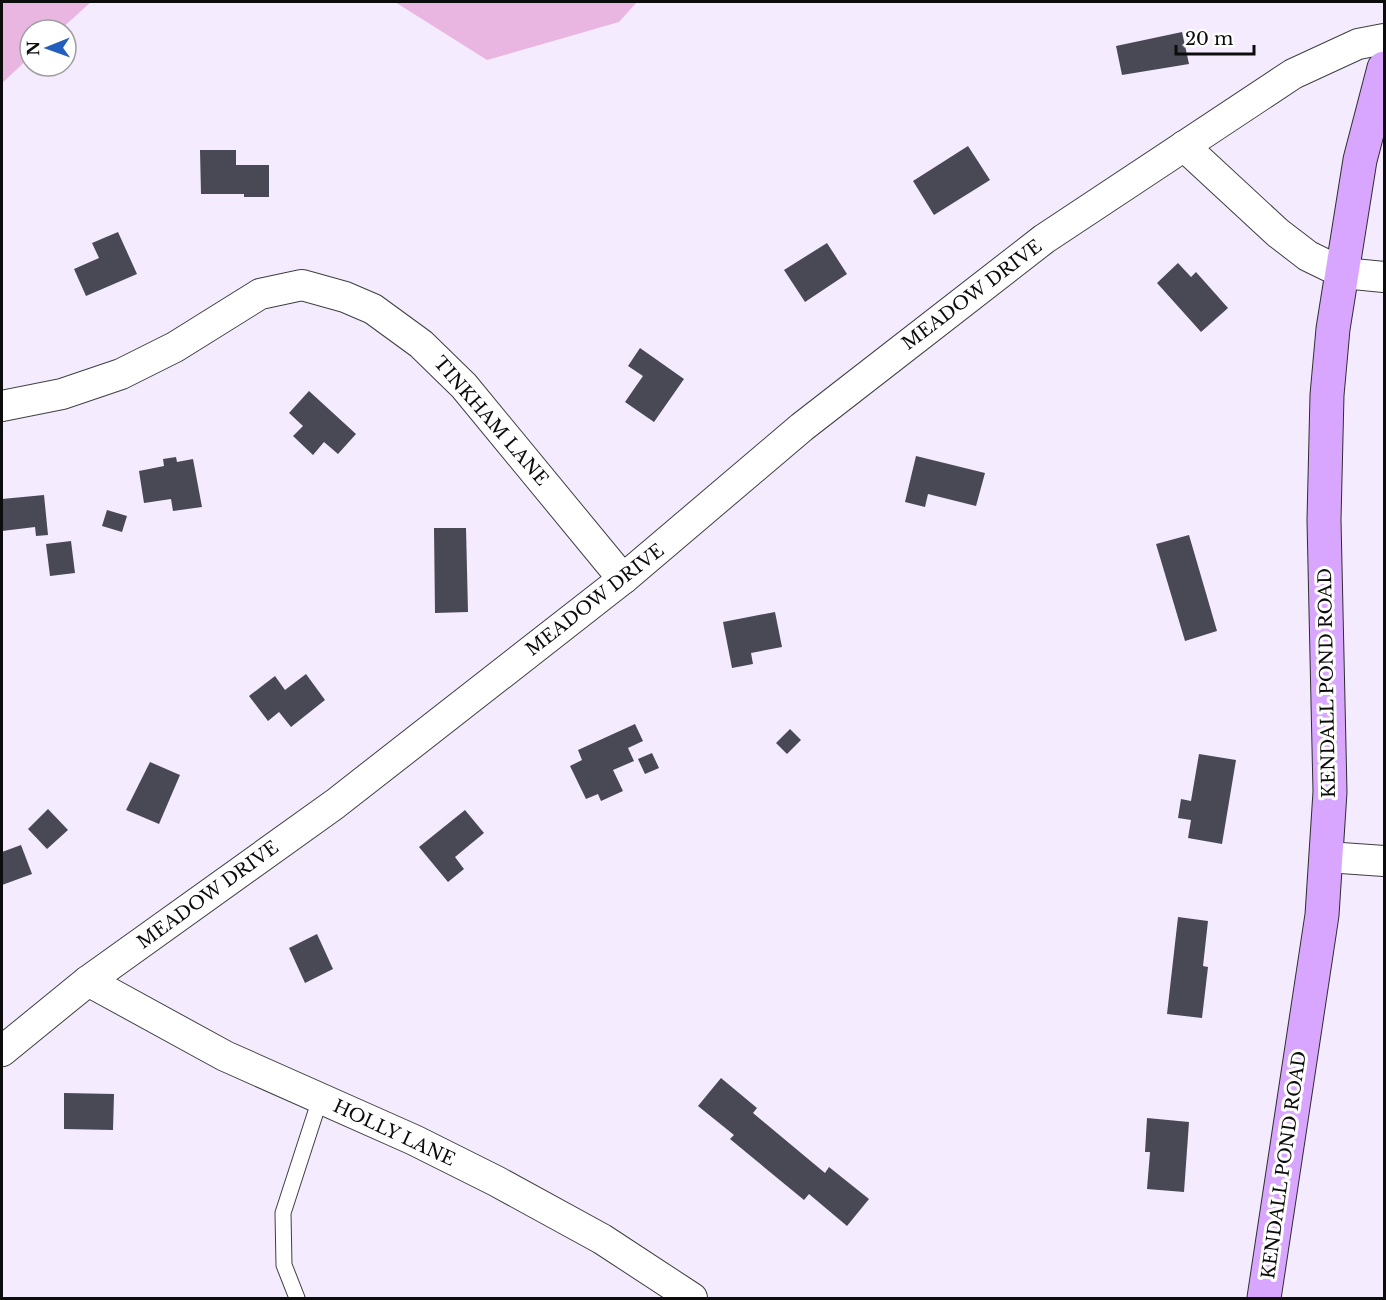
<svg xmlns="http://www.w3.org/2000/svg" width="1386" height="1300" font-family="'Libre Baskerville',serif">
<rect width="100%" height="100%" fill="#f5ebff"/>
<!-- green -->
<g fill="#e9b5e1">
<polygon points="2,2 91,2 60,30 30,30 30,57 2,83"/>
<polygon points="395,2 637,2 619,22 487,60"/>
</g>
<!-- building -->
<g fill="#494855">
<polygon points="1182,32 1189,64 1122,75 1116,46"/>
<polygon points="968,146 990,180 934,215 913,181"/>
<polygon points="200,150 236,150 236,165 269,165 269,197 244,197 244,194 201,194"/>
<polygon points="118,232 137,274 86,296 74,269 99,258 92,243"/>
<polygon points="827,243 847,274 805,302 784,270"/>
<polygon points="1178,263 1191,277 1196,272 1228,308 1201,332 1157,283"/>
<polygon points="640,348 684,379 654,422 625,402 643,376 628,366"/>
<polygon points="309,391 356,434 338,454 324,442 313,455 293,436 303,426 289,413"/>
<polygon points="916,456 985,473 976,506 928,494 925,507 905,502"/>
<polygon points="176,457 177,462 193,459 202,507 173,511 171,499 144,503 139,471 164,466 163,459"/>
<polygon points="44,495 48,535 36,536 35,527 2,531 2,499"/>
<polygon points="107,510 127,516 122,532 102,526"/>
<polygon points="434,528 466,528 468,612 435,613"/>
<polygon points="1189,535 1217,631 1185,641 1156,544"/>
<polygon points="71,541 75,573 50,576 46,544"/>
<polygon points="775,612 782,647 751,653 753,664 732,668 723,622"/>
<polygon points="306,674 325,700 291,727 279,712 268,721 249,696 275,676 285,690"/>
<polygon points="635,724 643,741 628,748 634,761 613,770 623,791 601,801 598,794 586,799 570,766 582,760 578,750"/>
<polygon points="790,729 801,740 787,754 776,743"/>
<polygon points="652,753 659,768 645,774 638,759"/>
<polygon points="1199,754 1236,760 1222,844 1188,838 1191,820 1178,818 1181,799 1191,801"/>
<polygon points="150,762 180,775 159,824 126,810"/>
<polygon points="48,809 68,830 47,849 28,829"/>
<polygon points="465,810 484,833 455,857 464,869 448,882 419,847"/>
<polygon points="21,845 32,874 2,885 2,852"/>
<polygon points="1178,917 1208,921 1203,966 1208,967 1202,1018 1167,1014"/>
<polygon points="317,934 333,969 305,983 289,948"/>
<polygon points="721,1078 757,1108 753,1113 825,1173 829,1167 869,1199 847,1226 809,1194 804,1200 730,1139 734,1135 698,1106"/>
<polygon points="64,1093 114,1094 113,1130 64,1129"/>
<polygon points="1147,1118 1189,1122 1184,1192 1147,1189 1150,1152 1145,1152"/>
</g>
<g fill="none" stroke-linecap="round" stroke-linejoin="round">
<defs>
<polyline id="lane" points="297,1298 284,1265 283,1213 320,1099"/>
<g id="street">
<polyline points="1184,146 1278,233 1308,256 1343,273 1384,277"/>
<polyline points="2,406 62,394 121,374 175,347 260,294 302,285 345,297 373,309 421,344 464,386 623,579"/>
<polyline points="1327,857 1384,861"/>
<polyline points="88,981 225,1056 414,1140 496,1181 602,1239 692,1298"/>
<polyline points="2,1051 88,981 335,804 623,579 802,427 1044,239 1293,74 1358,44 1384,39"/>
</g>
<polyline id="secondary" points="1264,1298 1322,915 1330,792 1324,520 1327,395 1333,329 1360,160 1384,68"/>
</defs>
<!-- lane casing -->
<use href="#lane" stroke="#3f3f3f" stroke-width="17"/>
<!-- street casing -->
<use href="#street" stroke="#3f3f3f" stroke-width="32"/>
<!-- secondary casing -->
<use href="#secondary" stroke="#2e2e2e" stroke-width="35"/>
<!-- lane -->
<use href="#lane" stroke="#fff" stroke-width="15"/>
<!-- street -->
<use href="#street" stroke="#fff" stroke-width="30"/>
<!-- secondary -->
<use href="#secondary" stroke="#d8a6ff" stroke-width="33"/>
</g>
<g text-anchor="middle" dominant-baseline="central" stroke-width="6" stroke-linejoin="round" paint-order="stroke">
<!-- street labels -->
<g font-size="18" fill="#0c0c0c" stroke="#fff">
<text transform="translate(972 295) rotate(-37)">MEADOW DRIVE</text>
<text transform="translate(491 421) rotate(49)">TINKHAM LANE</text>
<text transform="translate(595 600) rotate(-38)">MEADOW DRIVE</text>
<text transform="translate(1327 683) rotate(-91)">KENDALL POND ROAD</text>
<text transform="translate(208 895) rotate(-36)">MEADOW DRIVE</text>
<text transform="translate(394 1133) rotate(25)">HOLLY LANE</text>
<text transform="translate(1284 1165) rotate(-82)">KENDALL POND ROAD</text>
</g>
</g>
<!-- border -->
<rect width="1386" height="1300" fill="none" stroke="#0c0c0c" stroke-width="6"/>
<!-- north arrow -->
<g transform="translate(48 48) rotate(269)"><circle r="28" fill="#ffffff" stroke="#9e9e9e" stroke-width="1.5"/>
<path d="M0-4.5L10 22L0 15L-10 22Z" fill="#235dbd"/>
<text y="-9" font-size="16" font-weight="bold" text-anchor="middle" fill="#0c0c0c">N</text>
</g>
<!-- scale -->
<path d="M1176 45v9h78v-9" fill="none" stroke="#0c0c0c" stroke-width="3"/>
<text x="1185" y="45" font-size="18" fill="#0c0c0c" stroke="#ffffff" stroke-width="4.5" paint-order="stroke">20 m</text>
</svg>
